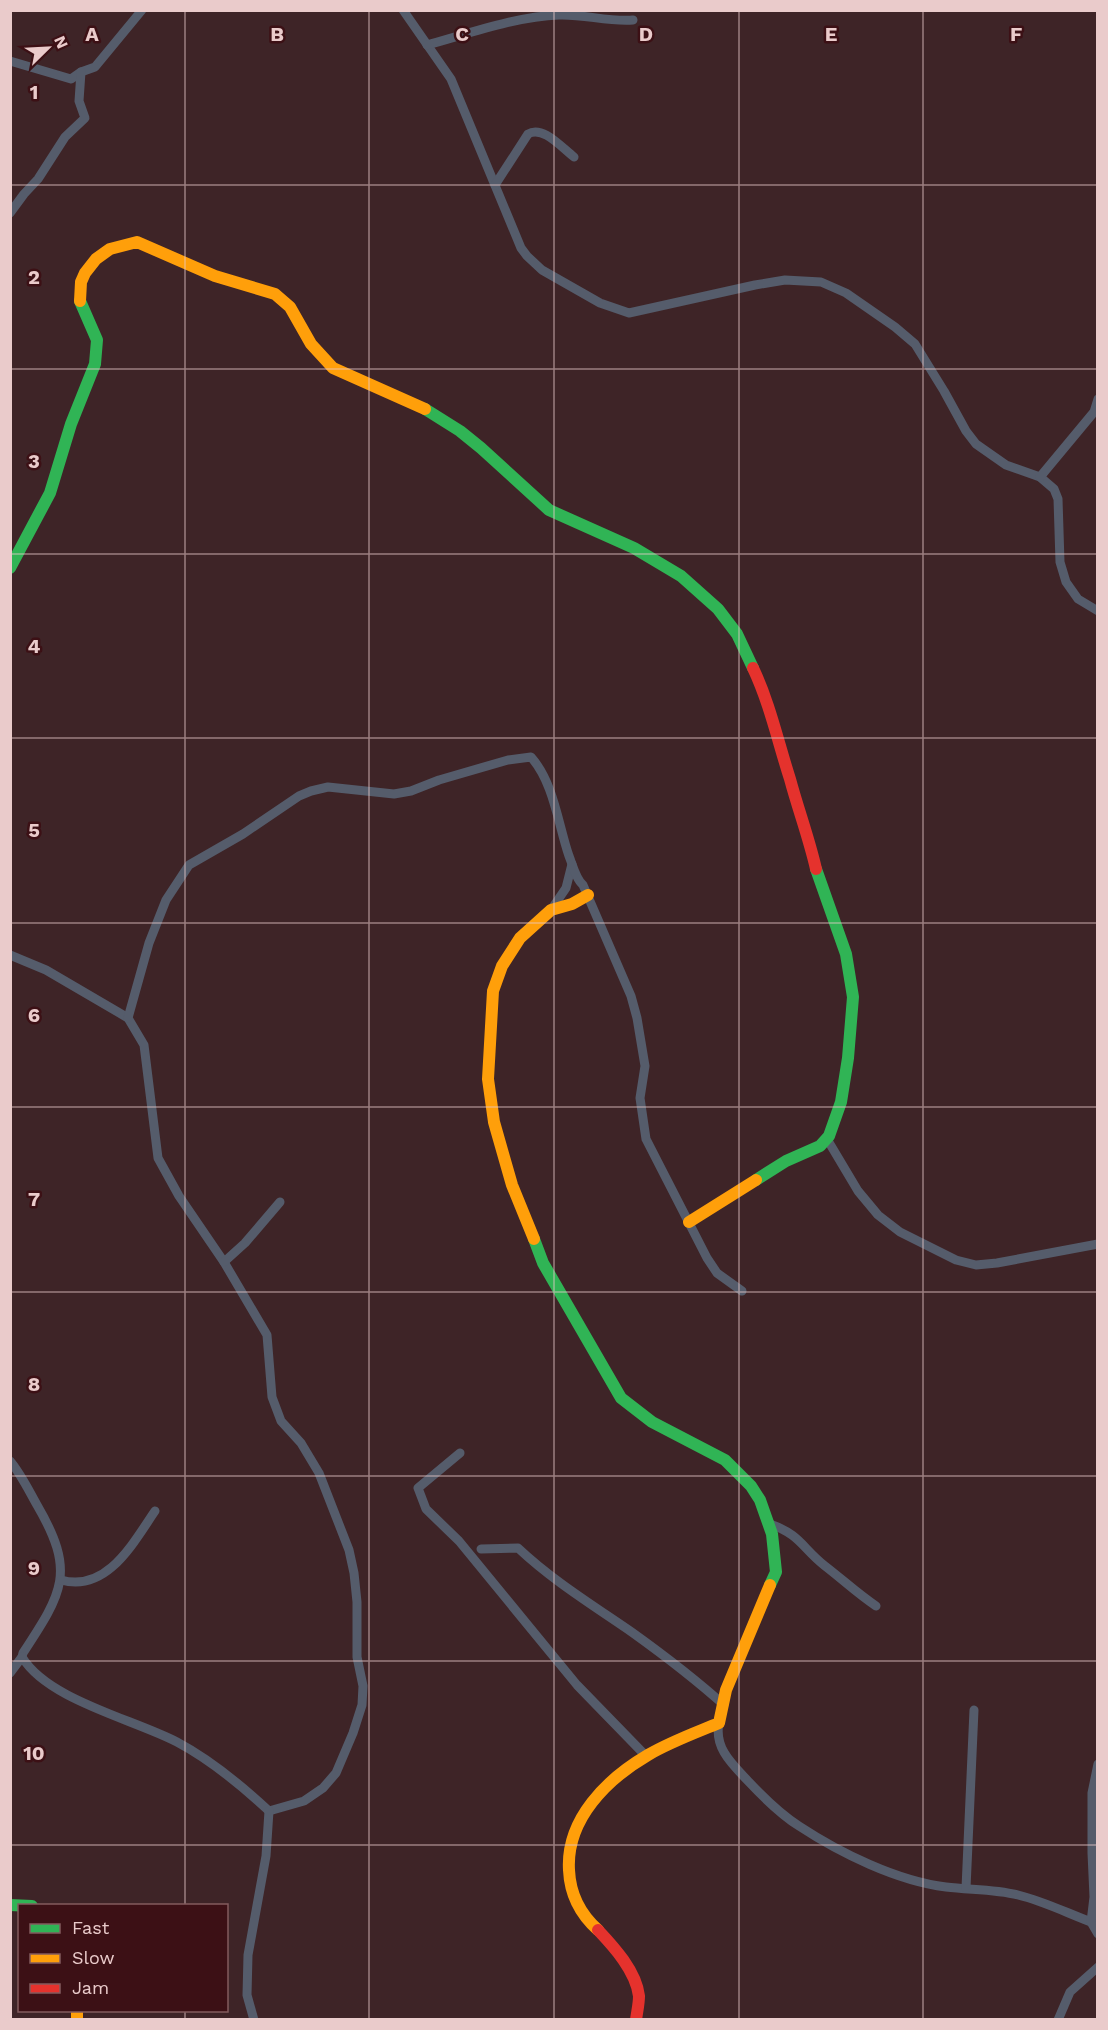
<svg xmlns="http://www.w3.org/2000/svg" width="1108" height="2030" font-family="'Work Sans',sans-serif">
<rect width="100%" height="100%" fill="#3e2427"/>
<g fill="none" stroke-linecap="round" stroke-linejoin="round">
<!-- street -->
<g stroke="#555c6b" stroke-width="9">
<polyline points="403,10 451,79 521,248 527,256 542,270 600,303 629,313 755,285 785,280 821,282 846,293 895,327 915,344 944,391 966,431 976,444 1006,465 1040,477 1054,489 1058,499 1060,562 1066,582 1078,599 1098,611"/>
<path d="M427 45C467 34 518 16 559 15 584 14 608 22 633 20"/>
<polyline points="10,61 71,79 81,72 95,67 142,10"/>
<path d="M495 185 528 134C543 125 562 148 574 157"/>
<polyline points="10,213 24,194 38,179 65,137 85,118 79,101 81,72"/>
<polyline points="1040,477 1094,412 1098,399"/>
<polyline points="551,910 566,888 572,864"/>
<polyline points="10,955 46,970 128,1018 144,1045 158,1158 179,1196 224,1262 267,1335 272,1397 281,1421 301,1443 319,1473 349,1550 354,1573 357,1602 357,1657 363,1686 362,1705 353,1733 336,1773 323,1788 304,1801 269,1811"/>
<path d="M128 1018 149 943 166 900 189 865 243 834 299 796 311 791 328 787 394 794 411 791 439 780 508 760 531 757C554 783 558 824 569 856 573 866 576 879 583 885L631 996 637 1018 645 1066 640 1098 646 1139 707 1258 717 1273 742 1291"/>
<polyline points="827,1139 858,1191 878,1215 900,1232 956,1260 976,1265 997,1263 1098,1244"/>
<polyline points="224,1262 245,1243 280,1202"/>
<polyline points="460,1453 418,1488 426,1509 459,1541 577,1685 646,1756"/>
<path d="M10 1461C21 1474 29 1491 37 1505 76 1572 63 1592 23 1653L22 1657C48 1700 133 1719 177 1742 211 1760 241 1785 269 1811"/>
<path d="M770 1524C801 1535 802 1548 825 1566 842 1579 858 1594 876 1606"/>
<path d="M481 1549 518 1548C553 1581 594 1606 633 1633 665 1656 695 1679 724 1705"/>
<path d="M61 1580C107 1593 133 1543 155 1511"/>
<polyline points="10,1673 22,1657"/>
<path d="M719 1723C714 1748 732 1764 748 1781 763 1797 780 1814 799 1826 840 1853 897 1881 946 1887 970 1890 995 1889 1018 1895 1043 1901 1067 1913 1091 1922H1098"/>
<polyline points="1098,1764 1092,1793 1092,1853 1094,1897 1091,1922 1098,1934"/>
<polyline points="966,1888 974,1710"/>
<polyline points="254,2020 247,1995 248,1955 266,1856 269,1811"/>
<polyline points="1058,2020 1070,1992 1098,1967"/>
</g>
<!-- fast -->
<g stroke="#30b455" stroke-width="12">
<polyline points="425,409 460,431 481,448 549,510 634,548 681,576 718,609 737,634 753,668"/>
<polyline points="10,568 50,493 71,424 95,364 97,340 80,301"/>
<polyline points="756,1180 786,1161 820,1146 829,1136 841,1102 848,1058 853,997 846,954 816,869"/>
<polyline points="534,1239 543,1263 621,1398 652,1422 725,1460 751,1486 760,1500 772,1534 776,1572 770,1585"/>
<polyline points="10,1905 32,1906"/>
</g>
<!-- slow -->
<g stroke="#ff9f0a" stroke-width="12">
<polyline points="80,301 81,282 85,273 96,259 110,249 137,242 215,276 275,294 290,307 311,344 333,368 425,409"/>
<polyline points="689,1222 756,1180"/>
<polyline points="534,1239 512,1185 494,1122 488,1079 493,991 502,966 520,938 551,910 572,904 588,895"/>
<path d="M598 1930C580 1914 570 1893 569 1870 566 1819 607 1779 648 1755 670 1742 695 1733 719 1723L726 1690 770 1585"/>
<polyline points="77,2010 77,2020"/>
</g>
<!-- jam -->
<g stroke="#e5322d" stroke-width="12">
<path d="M753 668C770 704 778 742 790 779 798 809 809 838 816 869"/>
<path d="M598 1930C614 1947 636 1971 639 1996 639 2004 637 2012 636 2020"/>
</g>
</g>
<!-- grid -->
<path fill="none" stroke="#eacbcb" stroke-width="1.5" stroke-opacity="0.55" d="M185 10V1906M369 10V2020M554 10V2020M739 10V2020M923 10V2020M10 185H1098M10 369H1098M10 554H1098M10 738H1098M10 923H1098M10 1107H1098M10 1292H1098M10 1476H1098M10 1661H1098M10 1845H1098M185 2010V2020"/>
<g font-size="20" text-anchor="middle" font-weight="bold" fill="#eacbcb" stroke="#3c1015" stroke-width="5" stroke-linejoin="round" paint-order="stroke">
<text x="92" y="41">A</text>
<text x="277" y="41">B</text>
<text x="462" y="41">C</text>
<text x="646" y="41">D</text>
<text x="831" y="41">E</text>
<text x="1016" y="41">F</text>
<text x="34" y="99">1</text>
<text x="34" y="284">2</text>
<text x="34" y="468">3</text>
<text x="34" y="653">4</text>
<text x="34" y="837">5</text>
<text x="34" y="1022">6</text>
<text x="34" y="1206">7</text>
<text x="34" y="1391">8</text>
<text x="34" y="1575">9</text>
<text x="34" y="1760">10</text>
</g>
<!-- border -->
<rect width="1108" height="2030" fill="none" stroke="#eacbcb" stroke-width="24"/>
<!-- legend -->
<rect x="18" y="1904" width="210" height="108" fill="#3c1015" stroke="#825b5e" stroke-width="1.5"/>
<rect x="30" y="1924" width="30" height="9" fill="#30b455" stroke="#825b5e" stroke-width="1.5"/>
<text x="72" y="1934" font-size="18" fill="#eacbcb">Fast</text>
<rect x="30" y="1954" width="30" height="9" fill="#ff9f0a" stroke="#825b5e" stroke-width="1.5"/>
<text x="72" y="1964" font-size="18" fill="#eacbcb">Slow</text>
<rect x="30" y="1984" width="30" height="9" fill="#e5322d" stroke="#825b5e" stroke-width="1.5"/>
<text x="72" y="1994" font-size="18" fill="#eacbcb">Jam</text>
<!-- north arrow -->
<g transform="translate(48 48) rotate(66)" stroke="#3c1015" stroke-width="4.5" paint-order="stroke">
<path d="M0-4.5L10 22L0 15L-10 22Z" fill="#eacbcb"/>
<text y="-9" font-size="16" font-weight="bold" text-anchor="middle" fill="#eacbcb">N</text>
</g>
</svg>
